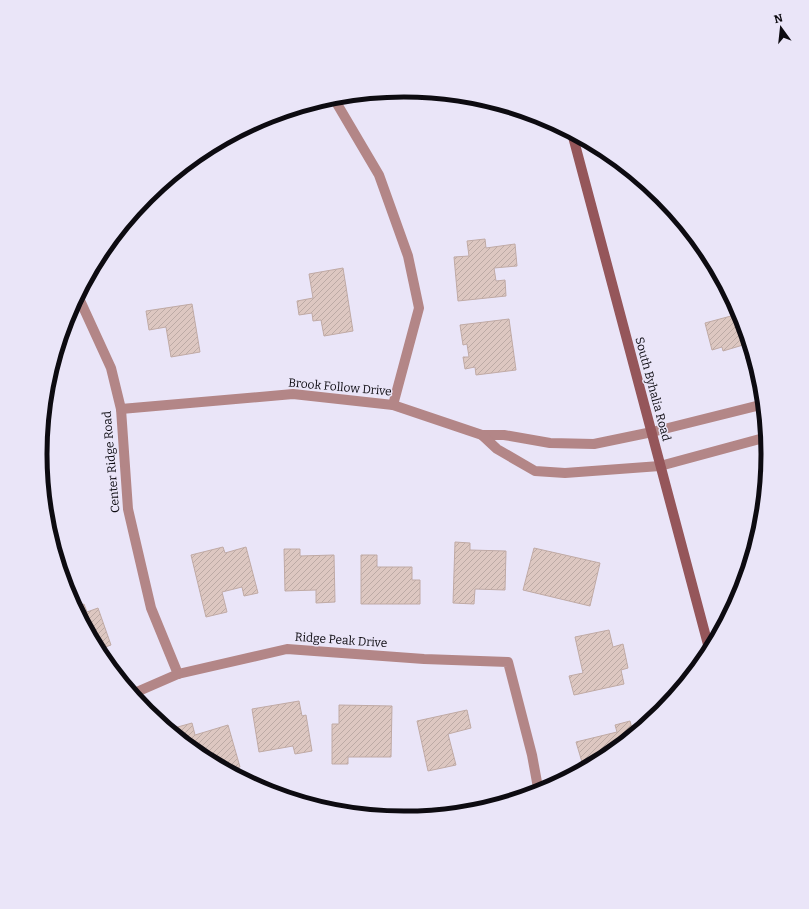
<svg xmlns="http://www.w3.org/2000/svg" width="809" height="909" font-family="Bitter,serif">
<defs>
<pattern id="building-hatch" width="6" height="6" patternUnits="userSpaceOnUse"><rect width="6" height="6" fill="#ddc7c1"/><path d="M-1 1l2-2M0 6l6-6M5 7l2-2" fill="none" stroke="#bcaaa5"/></pattern>
</defs>
<rect width="100%" height="100%" fill="#eae5f8"/>
<!-- building -->
<g fill="url(#building-hatch)" stroke="#c0aaa5">
<polygon points="485,239 486,248 515,244 517,266 494,268 496,281 505,280 506,296 458,301 454,257 469,256 467,241"/>
<polygon points="343,268 353,331 324,336 321,320 313,321 312,313 299,315 297,301 313,298 309,274"/>
<polygon points="192,304 200,352 171,357 166,327 149,330 146,311"/>
<polygon points="737,308 754,357 746,359 743,345 723,351 722,347 712,350 705,323 731,316 729,310"/>
<polygon points="509,319 516,370 476,375 475,367 465,369 463,357 469,357 467,344 463,345 460,325"/>
<polygon points="455,542 470,543 470,550 506,551 505,590 475,589 474,604 453,603"/>
<polygon points="223,547 225,553 246,547 258,593 244,596 242,587 222,592 227,612 206,617 191,555"/>
<polygon points="534,548 600,563 590,606 523,590"/>
<polygon points="284,549 300,549 300,556 334,555 335,602 316,603 316,590 285,591"/>
<polygon points="361,555 377,555 377,567 412,567 412,580 420,580 420,604 361,604"/>
<polygon points="84,604 87,612 98,608 111,645 97,650 75,608"/>
<polygon points="609,630 613,647 623,644 628,668 621,670 624,684 574,695 569,676 583,673 575,637"/>
<polygon points="299,701 302,716 306,715 312,751 295,754 293,746 259,752 252,709"/>
<polygon points="339,705 392,706 391,757 348,757 348,764 332,764 332,724 339,724"/>
<polygon points="467,710 471,728 448,734 456,765 428,771 417,721"/>
<polygon points="630,721 634,736 607,758 595,764 594,759 582,762 576,742 617,732 615,725"/>
<polygon points="192,723 195,735 228,725 240,767 227,771 202,757 177,737 174,728"/>
<polygon points="481,808 481,810 475,812 464,813 464,811"/>
<polygon points="452,812 452,814 437,816 436,815"/>
</g>
<g fill="none" stroke-linecap="round" stroke-linejoin="round">
<!-- street -->
<g stroke="#b38687" stroke-width="10">
<polyline points="333,97 379,175 408,256 419,308 393,405"/>
<polyline points="78,296 111,368 121,409 128,509 151,608 178,674"/>
<polyline points="121,409 293,394 393,405 482,435 504,435 550,443 594,444 652,432 764,404"/>
<polyline points="482,435 497,449 535,471 565,473 660,466 767,437"/>
<polyline points="132,694 178,674 287,649 424,659 508,662 532,755 539,793"/>
</g>
<!-- secondary -->
<polyline stroke="#95565a" stroke-width="10" points="572,133 710,652"/>
</g>
<g text-anchor="middle" dominant-baseline="central" stroke-width="3" stroke-linejoin="round" paint-order="stroke">
<!-- street labels -->
<g font-size="12" fill="#0d0b11" stroke="#eae5f8">
<text transform="translate(340 387) rotate(5)">Brook Follow Drive</text>
<text transform="translate(653 389) rotate(75)">South Byhalia Road</text>
<text transform="translate(111 462) rotate(-95)">Center Ridge Road</text>
<text transform="translate(341 640) rotate(4)">Ridge Peak Drive</text>
</g>
</g>
<!-- crop -->
<path d="M0 0H809V909H0ZM47 454a357 357 0 1 1 714 0a357 357 0 1 1-714 0Z" fill="#eae5f8" fill-rule="evenodd"/>
<path fill="none" stroke="#0d0b11" stroke-width="5" d="M47 454a357 357 0 1 1 714 0a357 357 0 1 1-714 0Z"/>
<!-- north arrow -->
<g transform="translate(781 28) rotate(345)" stroke="#eae5f8" stroke-width="3" paint-order="stroke">
<path d="M0-3L7 15L0 10L-7 15Z" fill="#0d0b11"/>
<text y="-6" font-size="11" font-weight="bold" text-anchor="middle" fill="#0d0b11">N</text>
</g>
</svg>
